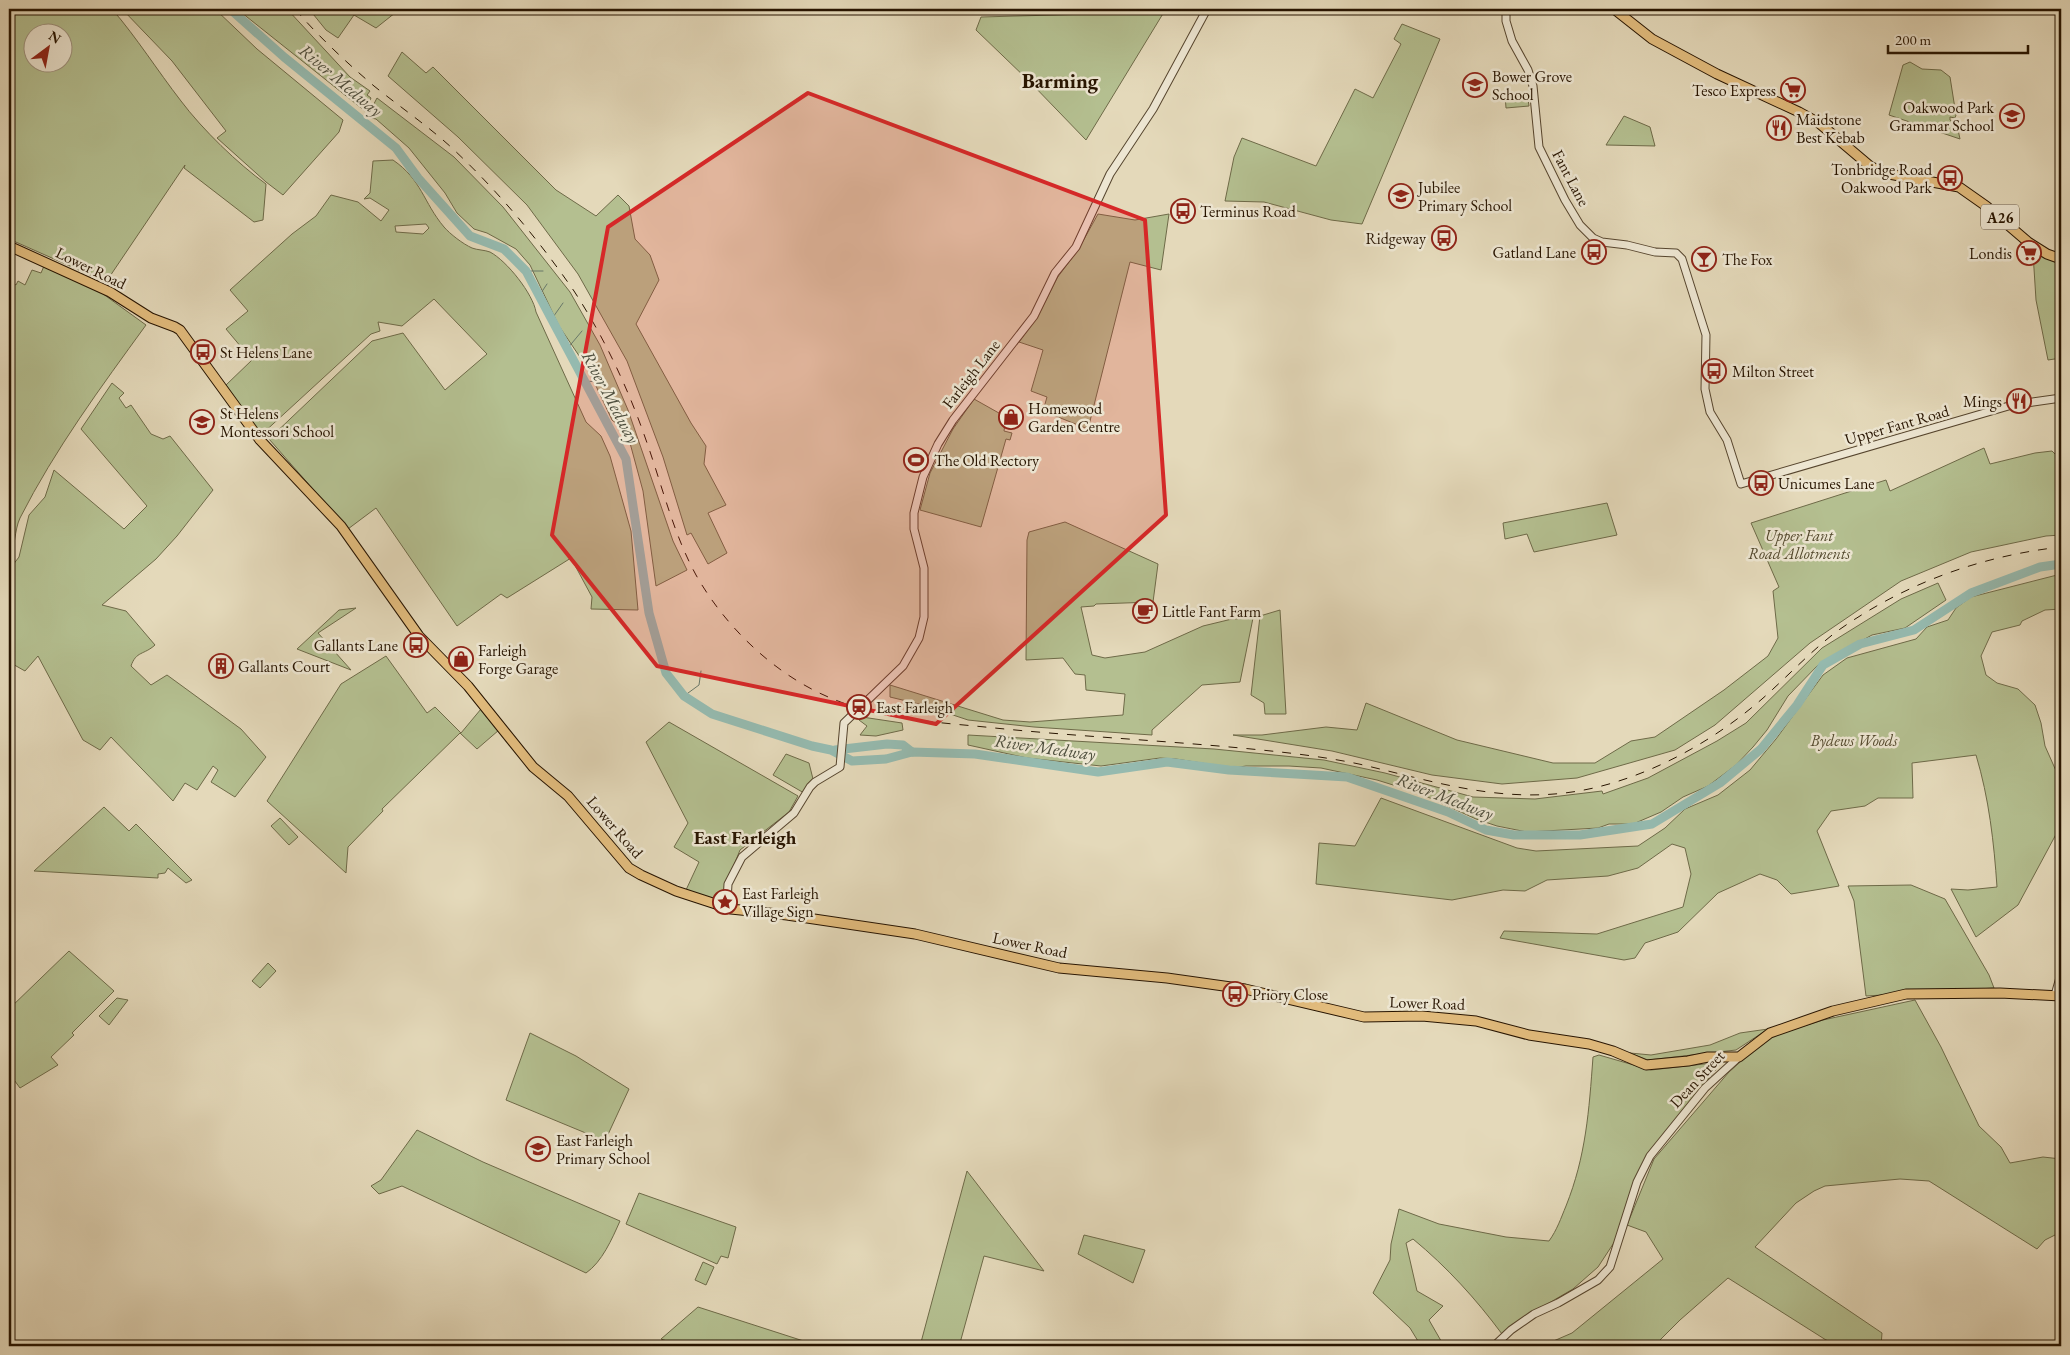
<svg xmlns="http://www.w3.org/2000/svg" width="2070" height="1355" font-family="'EB Garamond',serif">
<rect width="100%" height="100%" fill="#e4d9ba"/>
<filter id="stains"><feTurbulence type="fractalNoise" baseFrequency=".004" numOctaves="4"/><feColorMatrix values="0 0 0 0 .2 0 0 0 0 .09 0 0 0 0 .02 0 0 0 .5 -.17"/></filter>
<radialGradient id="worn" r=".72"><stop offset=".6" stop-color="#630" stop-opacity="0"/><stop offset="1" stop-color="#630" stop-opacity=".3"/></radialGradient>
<!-- green -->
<g fill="#b4bf90" stroke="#6e6a48" fill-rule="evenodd">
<path d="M9 9H112C137 38 157 70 181 101 202 129 238 164 266 184L263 220 254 222 184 168 185 165 106 282 9 239ZM62 32V62H32V32Z"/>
<polygon points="122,9 215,9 257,49 343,120 339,132 283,195 266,182 217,138 226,131 172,61"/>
<polygon points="237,9 287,9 350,77 370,91 367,95 371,98 365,111"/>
<polygon points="309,9 400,9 376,28 354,15 338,38 326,30"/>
<polygon points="1164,12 1086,140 1029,81 976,30 981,17"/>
<polygon points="1402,24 1440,39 1362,224 1331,220 1264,202 1225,201 1234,157 1242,138 1316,166 1355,89 1373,98 1401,44 1394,39"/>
<polygon points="402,52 426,73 433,67 556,190 596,216 618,195 629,206 635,239 650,255 659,280 636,324 691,423 706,446 704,464 726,505 708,513 727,553 708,564 691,533 687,535 663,457 627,361 578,274 527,205 458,137 388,76"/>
<polygon points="1910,62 1922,69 1941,70 1950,77 1956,115 1955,118 1950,117 1950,120 1957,125 1960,139 1889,115 1903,65"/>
<polygon points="1527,92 1529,106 1506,108 1505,95"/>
<polygon points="377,98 454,157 503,207 570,292 600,345 628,410 673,541 687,570 656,586 643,491 627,432 612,420 588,369 559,326 530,265 516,249 487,233 474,229 457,213 445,193 409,148 376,119 367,117"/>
<polygon points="1624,116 1650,127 1655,146 1606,145"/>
<path d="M393 160C422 180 423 202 444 227 450 234 463 244 472 248 477 250 485 250 490 252 507 261 533 294 536 312L586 422 601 436 610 456 631 531 638 610 591 609 592 597 571 558 507 598 501 594 457 626 376 508 348 529 269 439 372 341 403 333 445 390 487 354 434 299 402 326 378 322 380 331 371 334 261 435 226 385 252 360 226 329 248 311 230 290 292 234 316 216 331 195 358 202 381 221 389 210 370 198 364 199 370 193 373 161ZM426 224 429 228 423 234 396 232 395 226Z"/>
<polygon points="1098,214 1135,220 1169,214 1161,270 1130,262 1088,429 1043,411 1047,397 1031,391 1043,350 1019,342 1039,314 1057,278 1078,250"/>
<polygon points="2033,253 2061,263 2061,358 2048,360 2036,300"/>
<path d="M44 266 99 291 146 325C101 387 55 449 20 518 14 531 16 546 9 558V281L16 285 18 281 25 285 32 270 41 273Z"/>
<path d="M112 383 124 393 119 398 126 408 131 405 151 434 163 439 170 436 213 490 177 536 156 559 102 605 126 611 155 645C144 655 136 651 131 666L151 685 167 675 241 729 266 757 235 797 211 782 218 770 213 766 197 790 185 783 173 801 111 737 100 750 83 740 38 656 25 671 9 662V570L19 557 29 515 45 497 54 470 124 529 147 506 81 429Z"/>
<polygon points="974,399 1006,417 1004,431 1012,433 1010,440 1006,439 981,527 920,510 930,473 953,429"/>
<polygon points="1984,448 1990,464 2035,453 2052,451 2055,454 2061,453 2061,535 2046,536 1971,552 1901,581 1810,643 1715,725 1675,750 1577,778 1502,784 1432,775 1332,751 1233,735 1262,735 1326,727 1357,730 1366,703 1457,740 1553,763 1595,763 1631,741 1655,737 1724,690 1768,656 1778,638 1773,591 1779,587 1751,523 1886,480 1890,491"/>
<polygon points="1607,503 1617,535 1534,552 1527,534 1505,539 1503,523"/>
<polygon points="1065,522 1158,564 1153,602 1096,604 1094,606 1081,607 1092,655 1105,658 1145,652 1203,626 1232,619 1253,618 1240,682 1202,685 1152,730 1152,735 1034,727 968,720 923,705 890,697 890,685 1003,720 1030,722 1123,715 1125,694 1086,690 1085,675 1075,674 1063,658 1026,660 1027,540 1029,532"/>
<path d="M2061 574V609L2045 610 2022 621 2020 625 1992 632 1981 656 1986 675 1997 683 2018 689 2035 705 2041 723 2045 746 2061 782V825L2018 905 1976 937 1951 889 1968 890 1997 887C1994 843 1989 798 1976 755L1912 763 1913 798H1878L1865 806 1831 811 1817 831 1839 886 1791 894 1777 880 1760 874 1718 893 1678 932 1645 943 1635 958 1624 960 1500 938 1504 931 1597 934 1683 907 1691 874 1685 848 1672 844 1638 868 1608 876 1547 880 1525 891 1503 890 1452 900 1316 884 1319 843 1355 846 1381 798 1517 848 1536 851 1638 846 1665 828 1685 809 1718 795 1750 770 1776 739 1823 675 1847 658 1916 639 1927 627 1948 620 1956 608 1971 597Z"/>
<polygon points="1938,583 1946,600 1905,628 1872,635 1819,664 1788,696 1767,730 1753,747 1736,765 1708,786 1683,797 1661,812 1633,824 1609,824 1598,828 1527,832 1497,826 1476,819 1419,793 1377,780 1321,768 1289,766 1246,766 1233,768 1176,759 1160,758 1101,766 1027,758 968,745 968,735 1214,749 1324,760 1385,773 1473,797 1535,799 1602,791 1603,794 1648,778 1717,741 1746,723 1822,648 1901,599"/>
<polygon points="356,608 318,633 351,670 297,649 339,610"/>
<polygon points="1280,610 1286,714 1265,714 1264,703 1251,695 1260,616"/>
<polygon points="386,656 427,713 435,707 461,733 481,709 499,730 477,749 460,733 382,809 383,811 348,847 346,873 267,801 341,684"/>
<polygon points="862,717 902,723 903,730 876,736 860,735 867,726 859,720"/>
<polygon points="669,722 798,796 789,812 740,850 721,898 716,900 686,890 699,862 674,847 688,823 646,742"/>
<polygon points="786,754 809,763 813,779 804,793 773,775"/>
<polygon points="104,807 129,831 136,824 192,880 186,883 168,868 165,873 158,874 158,878 34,871"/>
<polygon points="280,818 298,837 289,845 271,826"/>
<polygon points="1911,885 1945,899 1989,975 1994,988 1866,996 1854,901 1848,886"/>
<polygon points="69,951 114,991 72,1033 74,1035 51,1057 58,1065 20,1088 9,1073 9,1009"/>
<polygon points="268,963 276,971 260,988 252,981"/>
<polygon points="117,998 128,1000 109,1025 99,1016"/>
<polygon points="1915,1000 1941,1047 1979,1126 2001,1147 2010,1163 2043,1157 2061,1159 2061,1232 2045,1240 2037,1249 1929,1181 1900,1179 1825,1186 1814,1191 1796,1203 1755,1247 1882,1333 1881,1346 1842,1346 1826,1340 1728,1278 1680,1320 1654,1346 1542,1346 1572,1333 1663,1259 1646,1232 1627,1225 1654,1159 1729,1072 1765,1040 1778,1034 1823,1020"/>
<polygon points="1768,1029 1736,1050 1648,1060 1630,1053 1651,1055 1710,1045 1740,1033"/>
<polygon points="530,1033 576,1056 629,1089 605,1141 506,1100"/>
<path d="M1599 1055 1651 1070 1722 1062 1650 1151 1634 1181 1617 1238 1598 1267 1573 1289 1513 1324 1502 1334C1476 1299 1447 1267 1413 1239L1406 1243 1417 1291 1443 1306 1429 1320 1444 1346H1421L1410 1328 1373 1293 1390 1260 1391 1244 1399 1209 1439 1224 1506 1237 1549 1241C1557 1230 1561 1218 1566 1206 1586 1156 1589 1111 1593 1057Z"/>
<path d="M417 1130 483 1162 620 1221C612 1239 602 1262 586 1273L402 1186 379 1194 371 1186 381 1180Z"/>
<polygon points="967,1171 1044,1271 984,1256 960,1343 970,1346 920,1346"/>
<polygon points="639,1193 736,1227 728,1258 721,1256 717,1264 626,1224"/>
<polygon points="1084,1235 1145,1250 1133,1283 1078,1254"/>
<polygon points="703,1262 714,1267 706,1285 695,1280"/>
<polygon points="698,1307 816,1345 914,1346 682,1346 661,1339"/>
</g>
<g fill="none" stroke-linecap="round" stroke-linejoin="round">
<!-- stream -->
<g stroke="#697869" stroke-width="1">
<polyline points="526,271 543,271"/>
<polyline points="539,296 547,284"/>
<polyline points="551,320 563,303"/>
<polyline points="567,349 582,331"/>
<polyline points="582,381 605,382"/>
<polyline points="684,696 699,685 701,671"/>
</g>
<!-- river -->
<g stroke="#95baaf" stroke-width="9">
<polyline points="230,9 284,57 396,148 418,178 470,236 504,249 526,271 626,459 649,613 666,673 684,696 712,714 812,746 831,750 852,761 886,759 912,752 975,754 1098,772 1167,762 1229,770 1347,777 1448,812 1486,830 1514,835 1580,835 1652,824 1720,783 1761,749 1797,705 1823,665 1860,644 1914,630 1971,593 2040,567 2061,564"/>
<polyline points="835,750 887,744 903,745 912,752"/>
</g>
<defs>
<g id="minor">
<polyline points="1506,9 1506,21 1512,41 1528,70 1533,86 1539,147 1565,200 1580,225 1593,238 1602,242 1627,245 1655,252 1676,253 1682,259 1706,335 1705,389 1710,412 1727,440 1741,484 2012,405 2061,398"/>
<polyline points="731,909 727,901 728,884 742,857 794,813 810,787 815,782 840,767 844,723 903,666 919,638 924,617 924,568 914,529 914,513 923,477 938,444 953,420 1034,316 1055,273 1076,247 1110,174 1153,109 1207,9"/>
<polyline points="2055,995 2061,974"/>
<polyline points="1494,1346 1511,1330 1534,1314 1558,1303 1598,1280 1610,1267 1637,1182 1650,1156 1705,1088 1739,1057"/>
</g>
<g id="major">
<polyline points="1614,9 1652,39 1717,74 1799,112 1819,123 1871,167 1889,174 1959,187 1986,206 2028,242 2047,254 2061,259"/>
<polyline points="9,246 110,292 151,318 175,327 180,330 260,440 341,526 419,636 468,686 533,767 568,796 629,868 641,875 676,891 731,909 787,915 915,934 1059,968 1167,978 1245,989 1364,1017 1422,1016 1476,1021 1529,1035 1589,1044 1613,1051 1646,1065 1688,1061 1708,1057 1739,1057 1770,1033 1833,1011 1906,994 2000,993 2061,996"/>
</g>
</defs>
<!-- minor casing -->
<use href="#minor" stroke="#56452e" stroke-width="9"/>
<!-- major casing -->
<use href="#major" stroke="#271400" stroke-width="11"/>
<!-- minor -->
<use href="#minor" stroke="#ede6d2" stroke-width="7"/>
<!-- major -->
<use href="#major" stroke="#e2bc7d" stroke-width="9"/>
<!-- rail -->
<path stroke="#271400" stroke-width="1" stroke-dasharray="9 9" stroke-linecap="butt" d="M295 9C319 37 346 62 374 86 400 107 428 126 452 148 498 191 538 239 574 291 604 337 628 388 646 440 662 485 673 533 696 575 726 628 776 676 833 699 880 719 934 722 985 727 1080 737 1176 741 1271 751 1300 754 1330 758 1359 764 1445 784 1519 810 1609 784 1665 768 1718 737 1762 699 1787 677 1810 652 1836 632 1903 584 1980 556 2061 547"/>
</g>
<!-- marked area -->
<path fill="#d62828" fill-opacity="0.2" stroke="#d62828" stroke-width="4" stroke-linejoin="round" d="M808 93 1145 220 1166 515 936 724 657 666 552 535 608 227Z"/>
<!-- icons -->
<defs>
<symbol id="school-ring" viewBox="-11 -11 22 22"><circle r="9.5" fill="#ede6d2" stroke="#8f2418" stroke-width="1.5"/><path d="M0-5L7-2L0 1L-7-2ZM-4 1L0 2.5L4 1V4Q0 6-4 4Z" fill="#8f2418"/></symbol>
<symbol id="supermarket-ring" viewBox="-11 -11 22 22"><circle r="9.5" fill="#ede6d2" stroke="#8f2418" stroke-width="1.5"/><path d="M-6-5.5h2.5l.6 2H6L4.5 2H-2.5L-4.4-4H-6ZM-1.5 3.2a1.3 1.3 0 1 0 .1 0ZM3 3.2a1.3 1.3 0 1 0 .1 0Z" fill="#8f2418"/></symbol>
<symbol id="restaurant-ring" viewBox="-11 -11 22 22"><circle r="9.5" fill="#ede6d2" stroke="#8f2418" stroke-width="1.5"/><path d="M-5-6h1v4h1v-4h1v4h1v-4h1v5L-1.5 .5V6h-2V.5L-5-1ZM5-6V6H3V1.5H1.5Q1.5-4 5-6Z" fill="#8f2418"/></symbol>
<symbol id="bus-ring" viewBox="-11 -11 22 22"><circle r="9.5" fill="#ede6d2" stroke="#8f2418" stroke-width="1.5"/><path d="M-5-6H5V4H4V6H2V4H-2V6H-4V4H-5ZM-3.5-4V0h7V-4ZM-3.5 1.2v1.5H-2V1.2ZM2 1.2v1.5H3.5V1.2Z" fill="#8f2418"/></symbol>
<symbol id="bar-ring" viewBox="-11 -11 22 22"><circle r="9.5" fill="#ede6d2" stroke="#8f2418" stroke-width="1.5"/><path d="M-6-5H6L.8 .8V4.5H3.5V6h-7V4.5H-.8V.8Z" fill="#8f2418"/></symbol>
<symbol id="shop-ring" viewBox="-11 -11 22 22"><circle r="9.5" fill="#ede6d2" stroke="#8f2418" stroke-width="1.5"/><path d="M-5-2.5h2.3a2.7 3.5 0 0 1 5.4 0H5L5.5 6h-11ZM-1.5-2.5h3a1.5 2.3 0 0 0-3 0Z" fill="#8f2418"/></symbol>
<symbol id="stadium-ring" viewBox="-11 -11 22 22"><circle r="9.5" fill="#ede6d2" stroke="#8f2418" stroke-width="1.5"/><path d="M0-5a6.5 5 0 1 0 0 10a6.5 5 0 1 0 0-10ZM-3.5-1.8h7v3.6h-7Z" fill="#8f2418"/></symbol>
<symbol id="cafe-ring" viewBox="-11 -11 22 22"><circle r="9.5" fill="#ede6d2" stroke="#8f2418" stroke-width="1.5"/><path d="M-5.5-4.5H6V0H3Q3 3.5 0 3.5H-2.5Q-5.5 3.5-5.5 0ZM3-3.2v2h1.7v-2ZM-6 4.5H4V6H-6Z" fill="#8f2418"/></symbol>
<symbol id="building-ring" viewBox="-11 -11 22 22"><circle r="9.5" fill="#ede6d2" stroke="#8f2418" stroke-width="1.5"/><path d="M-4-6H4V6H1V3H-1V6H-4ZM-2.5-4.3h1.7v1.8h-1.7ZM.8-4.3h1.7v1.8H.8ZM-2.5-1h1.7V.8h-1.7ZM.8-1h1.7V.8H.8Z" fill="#8f2418"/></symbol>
<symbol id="station-ring" viewBox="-11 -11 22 22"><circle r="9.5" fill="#ede6d2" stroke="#8f2418" stroke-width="1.5"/><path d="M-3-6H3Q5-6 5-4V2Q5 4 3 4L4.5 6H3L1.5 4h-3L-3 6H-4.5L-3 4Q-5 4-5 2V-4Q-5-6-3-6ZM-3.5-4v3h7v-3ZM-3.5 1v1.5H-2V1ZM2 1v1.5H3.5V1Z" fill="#8f2418"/></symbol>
<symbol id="sight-ring" viewBox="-11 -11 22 22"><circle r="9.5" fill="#ede6d2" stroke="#8f2418" stroke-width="1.5"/><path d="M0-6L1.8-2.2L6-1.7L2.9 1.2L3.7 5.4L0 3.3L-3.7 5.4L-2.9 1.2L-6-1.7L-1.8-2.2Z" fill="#8f2418"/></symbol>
</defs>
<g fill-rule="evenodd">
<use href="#school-ring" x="1461" y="71" width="28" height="28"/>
<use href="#supermarket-ring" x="1779" y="76" width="28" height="28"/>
<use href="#school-ring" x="1998" y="102" width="28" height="28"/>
<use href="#restaurant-ring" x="1765" y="114" width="28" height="28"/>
<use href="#bus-ring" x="1936" y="164" width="28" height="28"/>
<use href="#school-ring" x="1387" y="182" width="28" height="28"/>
<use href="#bus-ring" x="1169" y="197" width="28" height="28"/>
<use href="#bus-ring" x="1430" y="224" width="28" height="28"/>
<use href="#bus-ring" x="1580" y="238" width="28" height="28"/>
<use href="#supermarket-ring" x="2015" y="239" width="28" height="28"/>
<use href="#bar-ring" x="1690" y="245" width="28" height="28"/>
<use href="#bus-ring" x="189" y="338" width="28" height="28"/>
<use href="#bus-ring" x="1700" y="357" width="28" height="28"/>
<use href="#restaurant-ring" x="2005" y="387" width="28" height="28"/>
<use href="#shop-ring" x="997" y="403" width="28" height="28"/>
<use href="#school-ring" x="188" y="408" width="28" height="28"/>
<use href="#stadium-ring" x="902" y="446" width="28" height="28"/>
<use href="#bus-ring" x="1747" y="469" width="28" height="28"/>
<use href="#cafe-ring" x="1131" y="597" width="28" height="28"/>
<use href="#bus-ring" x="402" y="631" width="28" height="28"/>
<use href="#shop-ring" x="447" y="645" width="28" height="28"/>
<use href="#building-ring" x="207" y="652" width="28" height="28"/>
<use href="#station-ring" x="845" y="693" width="28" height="28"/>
<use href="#sight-ring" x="711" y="888" width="28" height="28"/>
<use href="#bus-ring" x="1221" y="980" width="28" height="28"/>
<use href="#school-ring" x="524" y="1135" width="28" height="28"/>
</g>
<g text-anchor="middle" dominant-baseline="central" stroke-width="5" stroke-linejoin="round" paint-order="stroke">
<!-- shield labels -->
<rect fill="#ede6d2" stroke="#62533f" stroke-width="1" x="1981" y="204.5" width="38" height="25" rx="4"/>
<g font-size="15" font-weight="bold" fill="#271400">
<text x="2000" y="217">A26</text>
</g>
<!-- poi labels -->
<g font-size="16" fill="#271400" stroke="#ede6d2" text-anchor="start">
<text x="1492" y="76">Bower Grove<tspan x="1492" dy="18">School</tspan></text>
<text x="1776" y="90" text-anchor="end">Tesco Express</text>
<text x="1994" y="107" text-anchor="end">Oakwood Park<tspan x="1994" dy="18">Grammar School</tspan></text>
<text x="1796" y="119">Maidstone<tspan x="1796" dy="18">Best Kebab</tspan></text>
<text x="1932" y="169" text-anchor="end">Tonbridge Road<tspan x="1932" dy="18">Oakwood Park</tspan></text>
<text x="1418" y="187">Jubilee<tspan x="1418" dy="18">Primary School</tspan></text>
<text x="1200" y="211">Terminus Road</text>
<text x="1426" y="238" text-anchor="end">Ridgeway</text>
<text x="1576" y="252" text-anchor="end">Gatland Lane</text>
<text x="2012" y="253" text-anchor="end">Londis</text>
<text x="1722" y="259">The Fox</text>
<text x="220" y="352">St Helens Lane</text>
<text x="1732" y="371">Milton Street</text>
<text x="2002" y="401" text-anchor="end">Mings</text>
<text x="1028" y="408">Homewood<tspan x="1028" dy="18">Garden Centre</tspan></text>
<text x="220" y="413">St Helens<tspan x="220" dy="18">Montessori School</tspan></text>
<text x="934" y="460">The Old Rectory</text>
<text x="1778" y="483">Unicumes Lane</text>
<text x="1162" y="611">Little Fant Farm</text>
<text x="398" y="645" text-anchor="end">Gallants Lane</text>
<text x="478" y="650">Farleigh<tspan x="478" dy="18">Forge Garage</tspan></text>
<text x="238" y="666">Gallants Court</text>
<text x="876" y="707">East Farleigh</text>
<text x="742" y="893">East Farleigh<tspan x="742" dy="18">Village Sign</tspan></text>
<text x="1252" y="994">Priory Close</text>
<text x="556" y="1140">East Farleigh<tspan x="556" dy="18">Primary School</tspan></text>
</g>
<!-- street labels -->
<g font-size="16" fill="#271400" stroke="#ede6d2">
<text transform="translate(1571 178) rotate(62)">Fant Lane</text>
<text transform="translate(91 268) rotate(26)">Lower Road</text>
<text transform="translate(971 374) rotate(-52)">Farleigh Lane</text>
<text transform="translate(1897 425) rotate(-16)">Upper Fant Road</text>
<text transform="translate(615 827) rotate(49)">Lower Road</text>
<text transform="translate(1030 945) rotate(12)">Lower Road</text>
<text transform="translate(1427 1003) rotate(2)">Lower Road</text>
<text transform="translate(1697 1079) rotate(-47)">Dean Street</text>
</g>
<!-- park labels -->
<g font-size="16" font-style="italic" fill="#51472b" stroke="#ede6d2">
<text x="1799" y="535">Upper Fant<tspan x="1799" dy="18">Road Allotments</tspan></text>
<text x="1854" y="740">Bydews Woods</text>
</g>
<!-- water labels -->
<g font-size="18" font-style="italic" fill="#4e4e3d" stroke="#ede6d2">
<text transform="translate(341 80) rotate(40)">River Medway</text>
<text transform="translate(611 397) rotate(62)">River Medway</text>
<text transform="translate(1045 747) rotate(8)">River Medway</text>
<text transform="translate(1445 796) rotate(21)">River Medway</text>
</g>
<!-- quarter labels -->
<g font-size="19" font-weight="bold" fill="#271400" stroke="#ede6d2">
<text x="745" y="837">East Farleigh</text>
</g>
<!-- district labels -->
<g font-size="21" font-weight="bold" fill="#271400" stroke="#ede6d2">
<text x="1060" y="80">Barming</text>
</g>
</g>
<!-- margin -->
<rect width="2070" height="1355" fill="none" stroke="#e4d9ba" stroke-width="30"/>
<rect x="10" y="10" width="2050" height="1335" fill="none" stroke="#271400" stroke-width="2.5"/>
<rect x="15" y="15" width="2040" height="1325" fill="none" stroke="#271400"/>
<!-- north arrow -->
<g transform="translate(48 48) rotate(32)"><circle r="24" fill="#ede6d2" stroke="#9e927e"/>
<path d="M0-4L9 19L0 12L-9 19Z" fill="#8f2418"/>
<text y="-8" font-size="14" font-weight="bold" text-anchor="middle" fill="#271400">N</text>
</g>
<!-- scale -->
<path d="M1888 45v8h140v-8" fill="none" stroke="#271400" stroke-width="2.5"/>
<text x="1895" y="45" font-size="15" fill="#271400" stroke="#ede6d2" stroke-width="4" paint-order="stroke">200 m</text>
<rect width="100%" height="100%" filter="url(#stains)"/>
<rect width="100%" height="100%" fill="url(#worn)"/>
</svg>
